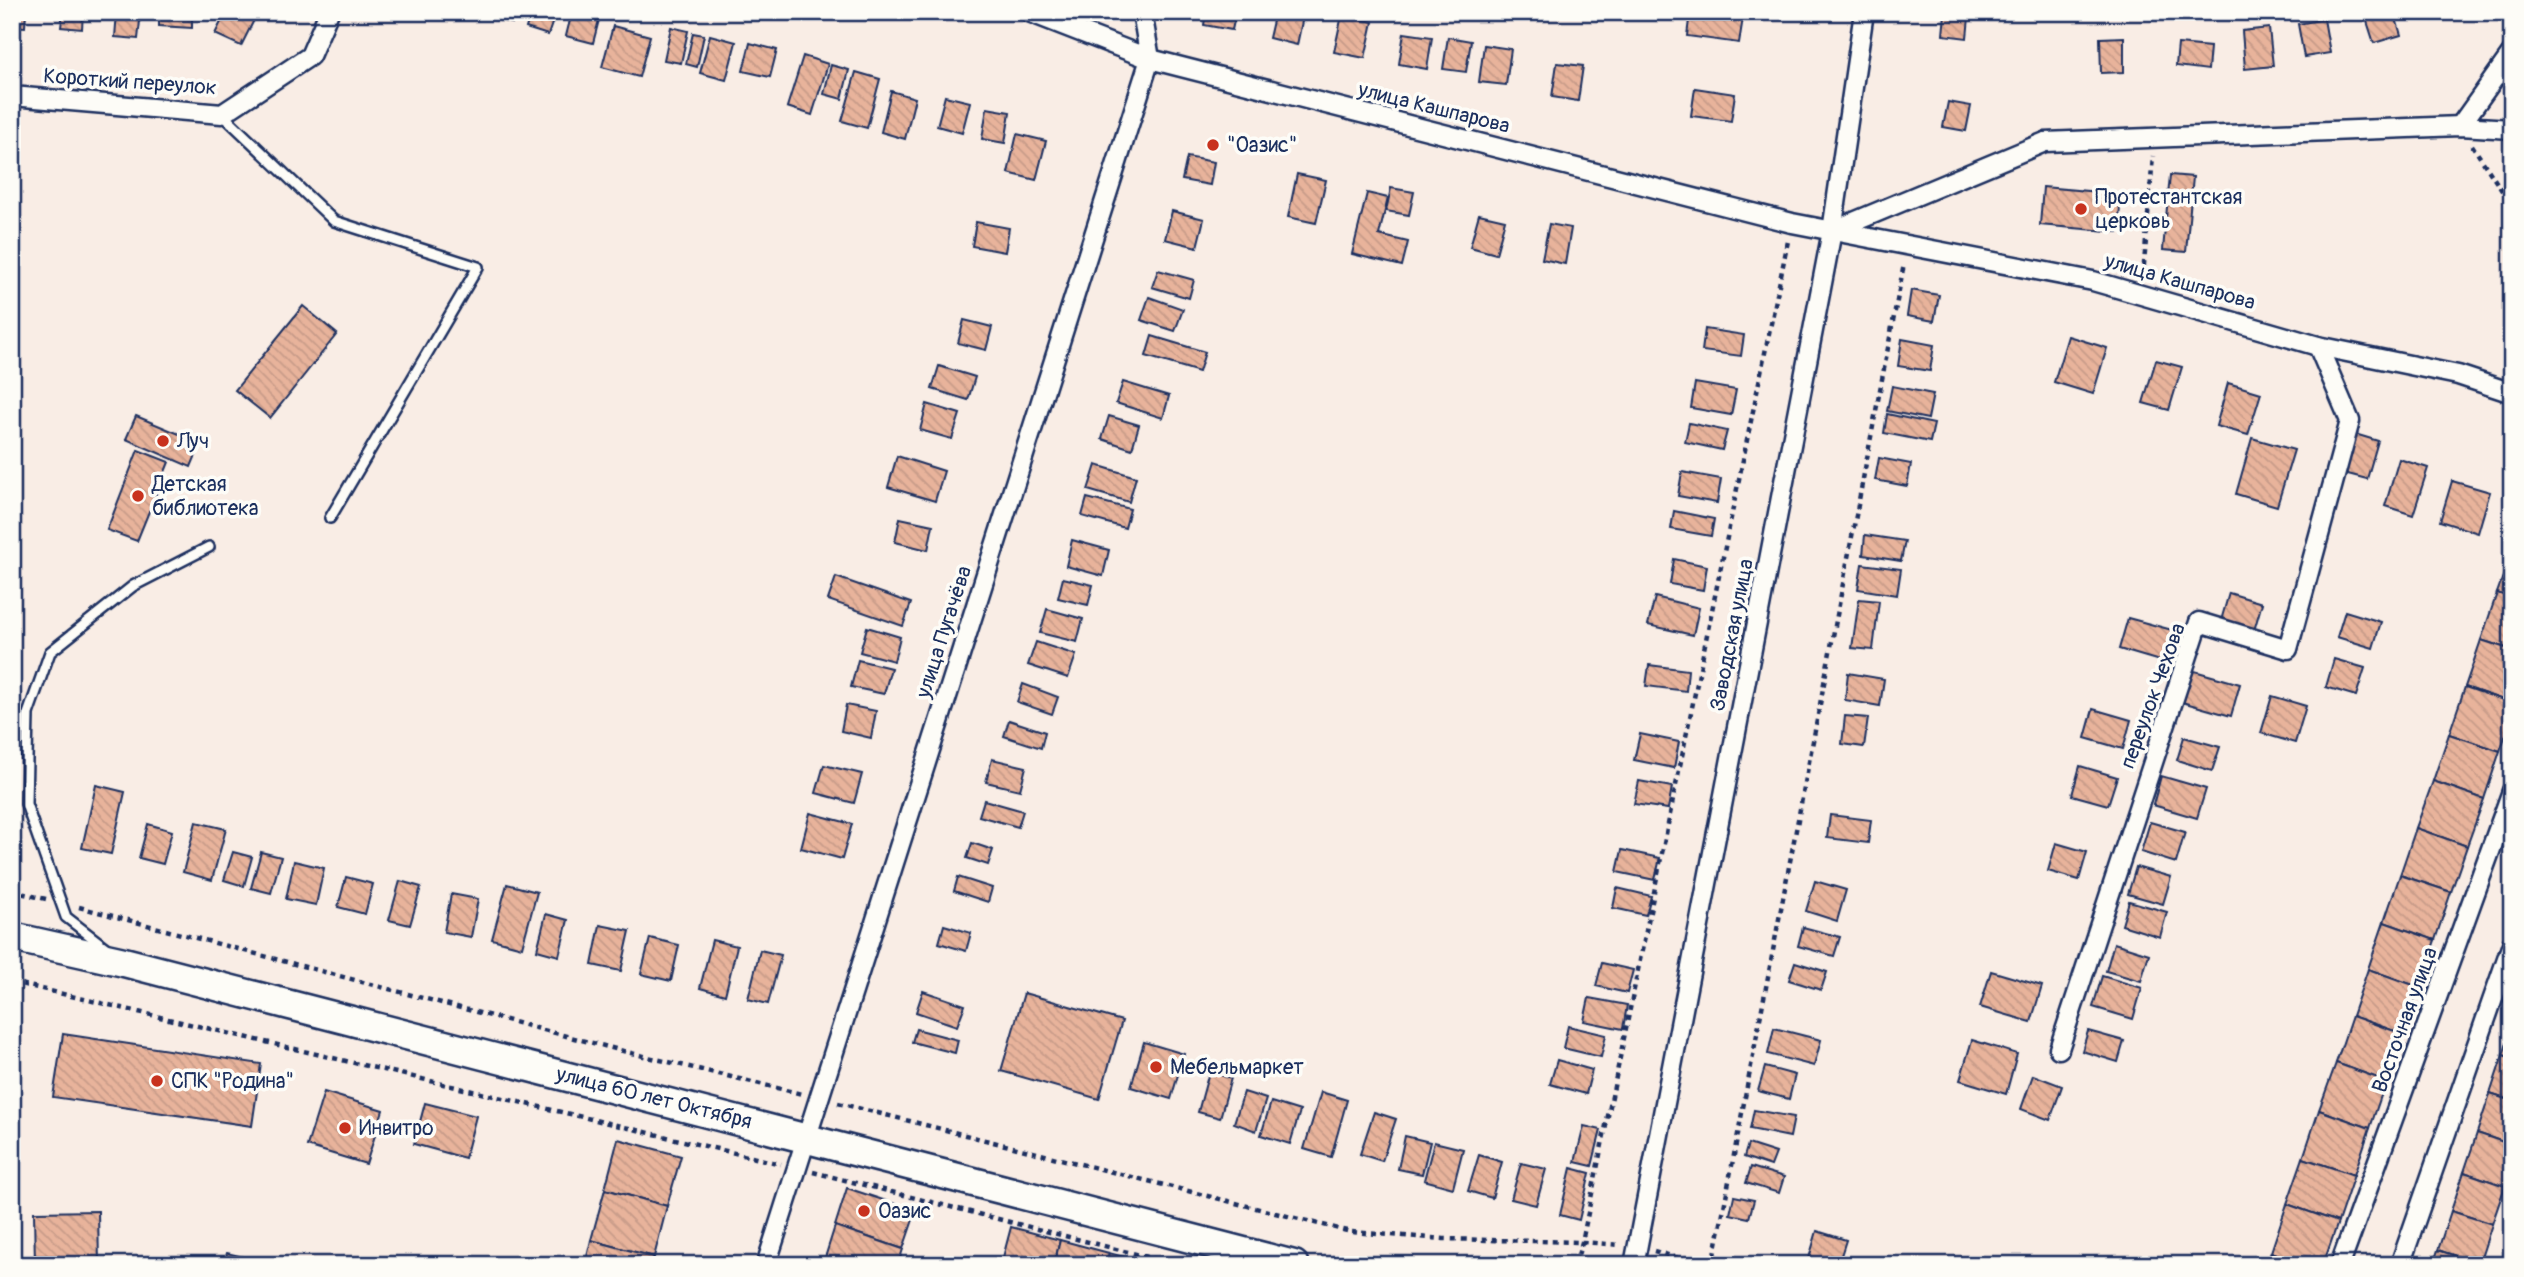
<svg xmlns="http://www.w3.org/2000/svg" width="2524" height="1277" font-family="Pangolin,sans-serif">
<defs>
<pattern id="building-back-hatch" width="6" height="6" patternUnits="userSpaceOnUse" patternTransform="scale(1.75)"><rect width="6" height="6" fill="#e8b39b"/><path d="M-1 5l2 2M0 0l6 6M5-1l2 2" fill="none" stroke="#c69a88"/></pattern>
</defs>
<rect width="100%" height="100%" fill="#f9ede5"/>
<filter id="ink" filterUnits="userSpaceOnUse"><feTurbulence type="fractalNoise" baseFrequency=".0143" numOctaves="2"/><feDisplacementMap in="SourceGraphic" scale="14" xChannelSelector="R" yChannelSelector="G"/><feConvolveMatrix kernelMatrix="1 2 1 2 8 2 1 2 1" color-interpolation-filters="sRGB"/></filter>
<g filter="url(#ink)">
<!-- building -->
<g fill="url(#building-back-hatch)" stroke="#1b2f5e" stroke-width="2">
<polygon points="12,12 26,12 25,27 12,26"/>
<polygon points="63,12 83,12 82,29 61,27"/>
<polygon points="117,12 141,12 138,39 115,37"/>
<polygon points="159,12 192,12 192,28 159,26"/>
<polygon points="226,12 258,12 241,46 215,34"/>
<polygon points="464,12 483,12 482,17"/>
<polygon points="487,12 515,12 512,23 486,17"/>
<polygon points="531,12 556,12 548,35 526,28"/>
<polygon points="572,12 601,12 593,43 566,36"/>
<polygon points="1206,12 1236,12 1232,30 1204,25"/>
<polygon points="1275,12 1304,12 1297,45 1269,38"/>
<polygon points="1690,12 1743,18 1739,43 1687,36"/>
<polygon points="2364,12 2394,12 2401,35 2374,43"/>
<polygon points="1945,14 1969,17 1967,38 1943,35"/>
<polygon points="1342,15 1373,22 1365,58 1334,52"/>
<polygon points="2324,19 2330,53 2304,57 2298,24"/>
<polygon points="613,26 650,36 639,77 602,67"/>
<polygon points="671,27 688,31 681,63 664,60"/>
<polygon points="2269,28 2273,66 2245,69 2242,31"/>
<polygon points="693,33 704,35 697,67 686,64"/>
<polygon points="1404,33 1432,37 1427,69 1399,64"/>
<polygon points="710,35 736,42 726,80 700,73"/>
<polygon points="1448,37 1471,41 1466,72 1443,69"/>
<polygon points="2124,37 2124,72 2101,73 2100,38"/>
<polygon points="750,43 777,50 770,77 743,71"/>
<polygon points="2178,44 2210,47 2208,70 2176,66"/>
<polygon points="1484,45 1511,49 1506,85 1479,82"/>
<polygon points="803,56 828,64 812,115 787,107"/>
<polygon points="1557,63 1583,66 1578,101 1552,97"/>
<polygon points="831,65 849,70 842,99 824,94"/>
<polygon points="856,72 880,79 867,128 842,121"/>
<polygon points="1695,88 1735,94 1731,121 1691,116"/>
<polygon points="891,91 915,98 905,139 881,132"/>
<polygon points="945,96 970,102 962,133 937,126"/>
<polygon points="1948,102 1971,106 1966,131 1943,127"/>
<polygon points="987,108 1010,112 1005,143 982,139"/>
<polygon points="1017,134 1046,141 1036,180 1008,173"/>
<polygon points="1187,157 1214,162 1210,185 1182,180"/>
<polygon points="1297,174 1326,180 1316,223 1288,217"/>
<polygon points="2170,175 2193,177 2186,252 2163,250"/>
<polygon points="2043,187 2121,194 2118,232 2040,225"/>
<polygon points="1391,188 1414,192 1409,215 1386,211"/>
<polygon points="1367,193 1388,198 1379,235 1408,242 1402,266 1352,254"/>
<polygon points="1172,211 1204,219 1197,247 1165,239"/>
<polygon points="1479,214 1505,220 1496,254 1470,247"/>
<polygon points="976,222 1009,228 1005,252 972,246"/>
<polygon points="1549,224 1571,228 1565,264 1542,259"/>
<polygon points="1158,270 1194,280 1189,298 1152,287"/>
<polygon points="1911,290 1939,295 1934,321 1907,316"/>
<polygon points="1149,297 1183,309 1175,331 1141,320"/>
<polygon points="303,306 337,334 270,418 235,390"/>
<polygon points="964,320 992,327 986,350 958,343"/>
<polygon points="1705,329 1744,335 1741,356 1702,351"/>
<polygon points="1152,336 1205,352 1199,372 1146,356"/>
<polygon points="2068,336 2107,348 2093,394 2054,382"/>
<polygon points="1902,339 1934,345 1930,371 1898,366"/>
<polygon points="2156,360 2182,367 2169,410 2143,403"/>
<polygon points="939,366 975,377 968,400 932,389"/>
<polygon points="1123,382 1169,396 1163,418 1116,403"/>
<polygon points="1695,383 1736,390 1731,415 1691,408"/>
<polygon points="2228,383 2261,393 2248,435 2216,426"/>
<polygon points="1892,386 1933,394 1928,419 1887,411"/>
<polygon points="927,404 960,414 952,439 920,430"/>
<polygon points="1887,414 1934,424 1930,442 1884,433"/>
<polygon points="136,416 201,443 191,467 126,439"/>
<polygon points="1109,416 1139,425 1132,449 1102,439"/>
<polygon points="1689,423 1727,431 1722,450 1685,442"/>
<polygon points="2355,434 2378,441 2367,479 2344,473"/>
<polygon points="2252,438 2294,450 2277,506 2236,494"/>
<polygon points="138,450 169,462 137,541 107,530"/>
<polygon points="897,456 944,471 935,501 888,487"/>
<polygon points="1879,458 1911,464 1907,486 1875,480"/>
<polygon points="2399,459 2428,468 2413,515 2385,506"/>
<polygon points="1096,465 1136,477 1129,502 1088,490"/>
<polygon points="1682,472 1721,479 1717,503 1678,496"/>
<polygon points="2452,481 2490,492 2478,533 2440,521"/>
<polygon points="1087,498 1130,509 1125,528 1082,516"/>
<polygon points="1674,511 1714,519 1711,536 1671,529"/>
<polygon points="900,518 933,525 928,550 895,542"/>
<polygon points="1865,535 1905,541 1901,561 1863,555"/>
<polygon points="1072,540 1109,550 1103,576 1066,566"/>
<polygon points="2512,551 2512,598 2497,593"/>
<polygon points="1674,559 1707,566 1703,590 1670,584"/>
<polygon points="1862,564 1901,569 1897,595 1858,589"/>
<polygon points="836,577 911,603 903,626 828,600"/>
<polygon points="1063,578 1093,585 1088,605 1058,598"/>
<polygon points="2229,593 2262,603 2253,634 2220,624"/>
<polygon points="2497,593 2512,598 2512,650 2481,640"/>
<polygon points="1655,597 1699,608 1693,635 1648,625"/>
<polygon points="1859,599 1879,601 1873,650 1852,648"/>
<polygon points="1047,609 1083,619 1077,642 1040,633"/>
<polygon points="2345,611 2381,622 2373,648 2337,637"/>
<polygon points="2128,618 2172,630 2163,662 2119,649"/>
<polygon points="867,627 900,637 894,661 860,652"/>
<polygon points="2481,640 2512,650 2512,703 2465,687"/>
<polygon points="1036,642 1076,655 1068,678 1028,665"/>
<polygon points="2334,659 2365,668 2356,696 2326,687"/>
<polygon points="858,660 891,668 884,694 851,687"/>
<polygon points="1649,665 1688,670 1686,691 1646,686"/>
<polygon points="2191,670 2240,684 2231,716 2182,702"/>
<polygon points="1848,673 1884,679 1880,706 1845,700"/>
<polygon points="1023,684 1058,697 1052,714 1017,702"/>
<polygon points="2465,687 2512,703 2512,717 2500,751 2449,734"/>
<polygon points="2272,696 2306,706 2295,743 2261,733"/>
<polygon points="846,705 876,711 871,738 841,731"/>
<polygon points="2093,709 2131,720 2123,749 2085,738"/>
<polygon points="1845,716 1868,718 1864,747 1842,744"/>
<polygon points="1009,720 1045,732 1041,748 1004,736"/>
<polygon points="1640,734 1679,742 1674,768 1634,760"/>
<polygon points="2449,734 2500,751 2484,799 2433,781"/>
<polygon points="2184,737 2220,747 2212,771 2177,760"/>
<polygon points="992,759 1026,767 1020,790 986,782"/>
<polygon points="824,765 862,774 854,803 816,793"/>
<polygon points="2080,766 2117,777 2108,805 2072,795"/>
<polygon points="2161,776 2206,789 2197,818 2153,805"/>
<polygon points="1639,781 1672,787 1668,809 1634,804"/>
<polygon points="2433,781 2484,799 2467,846 2416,828"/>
<polygon points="96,785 125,792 111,854 82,848"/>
<polygon points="984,800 1023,811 1018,827 979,816"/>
<polygon points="810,813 852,824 842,859 801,848"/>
<polygon points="1830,815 1871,820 1868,843 1827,838"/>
<polygon points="196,822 226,829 212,880 183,872"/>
<polygon points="2150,822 2185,832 2176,863 2141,852"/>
<polygon points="148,824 172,831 163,864 139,858"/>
<polygon points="2416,828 2467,846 2451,892 2400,875"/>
<polygon points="972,843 993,850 988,865 967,858"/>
<polygon points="2056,843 2087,852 2079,880 2048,871"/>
<polygon points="1622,850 1660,858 1655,880 1617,872"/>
<polygon points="233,852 252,857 244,886 224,880"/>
<polygon points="261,852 281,857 271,893 251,888"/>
<polygon points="294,861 324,868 316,905 286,899"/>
<polygon points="2136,867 2171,877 2163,904 2128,894"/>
<polygon points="2400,875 2451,892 2435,940 2384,922"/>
<polygon points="346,877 373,884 365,914 338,907"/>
<polygon points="958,877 992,888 988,902 954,891"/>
<polygon points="400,881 421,887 410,925 389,920"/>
<polygon points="1815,881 1846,890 1837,921 1806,911"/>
<polygon points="507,884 537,892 522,947 492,939"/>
<polygon points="1617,888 1651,896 1646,915 1613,908"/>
<polygon points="451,894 478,899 471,937 444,932"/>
<polygon points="2129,901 2167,912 2160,937 2122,925"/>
<polygon points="546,914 568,920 559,956 537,950"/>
<polygon points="2384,922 2435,940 2419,987 2368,969"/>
<polygon points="600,925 630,931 621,971 592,965"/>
<polygon points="944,925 971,933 966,951 939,943"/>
<polygon points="1803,927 1840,937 1834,956 1798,946"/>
<polygon points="650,938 679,945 671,981 641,974"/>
<polygon points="712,940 737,946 725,995 700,988"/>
<polygon points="2114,943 2149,954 2141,981 2106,971"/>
<polygon points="760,950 781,955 768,1004 748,999"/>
<polygon points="1795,962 1827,972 1821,990 1789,980"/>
<polygon points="1602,963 1633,970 1627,993 1596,986"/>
<polygon points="2368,969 2419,987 2403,1034 2352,1016"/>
<polygon points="1991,971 2042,986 2031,1022 1980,1007"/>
<polygon points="2102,976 2142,988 2133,1019 2093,1007"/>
<polygon points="923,991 965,1005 957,1026 916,1012"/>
<polygon points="1024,993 1122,1021 1099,1099 1001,1071"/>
<polygon points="1589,998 1627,1005 1623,1029 1584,1021"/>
<polygon points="2352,1016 2403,1034 2386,1081 2336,1063"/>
<polygon points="1568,1026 1606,1035 1601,1057 1563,1048"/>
<polygon points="1774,1028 1821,1040 1814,1066 1768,1054"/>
<polygon points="2512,1028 2512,1058 2503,1055"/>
<polygon points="916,1029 958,1040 955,1053 912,1042"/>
<polygon points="2088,1031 2124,1041 2118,1062 2082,1051"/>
<polygon points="63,1034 261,1064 252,1126 53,1097"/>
<polygon points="1972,1040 2017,1054 2006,1094 1960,1080"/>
<polygon points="1144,1042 1184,1054 1171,1099 1131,1087"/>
<polygon points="2503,1055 2512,1058 2512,1101 2490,1094"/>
<polygon points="1557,1060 1592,1070 1586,1094 1550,1084"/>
<polygon points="2336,1063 2386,1081 2370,1128 2319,1110"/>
<polygon points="1765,1067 1795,1075 1789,1099 1758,1091"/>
<polygon points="1209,1072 1231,1078 1220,1118 1198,1112"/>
<polygon points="2033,1075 2062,1086 2050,1120 2021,1109"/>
<polygon points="324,1092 383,1110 366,1164 307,1146"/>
<polygon points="1244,1092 1266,1099 1256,1131 1234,1123"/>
<polygon points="1321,1092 1347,1100 1331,1157 1304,1149"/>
<polygon points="2490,1094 2512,1101 2512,1145 2477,1133"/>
<polygon points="1271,1102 1300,1111 1290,1144 1261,1135"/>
<polygon points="425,1103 476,1116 465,1158 414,1144"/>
<polygon points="1754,1110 1794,1117 1790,1137 1750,1129"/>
<polygon points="2319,1110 2370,1128 2354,1175 2303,1158"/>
<polygon points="1374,1112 1396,1119 1382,1161 1360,1154"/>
<polygon points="1584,1126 1601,1130 1592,1166 1575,1162"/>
<polygon points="2477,1133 2512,1145 2512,1167 2505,1186 2464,1172"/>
<polygon points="1405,1136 1430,1142 1422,1174 1398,1169"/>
<polygon points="618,1139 681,1156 667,1206 605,1189"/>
<polygon points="1434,1142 1463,1149 1453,1188 1424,1180"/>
<polygon points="1748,1144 1776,1153 1771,1166 1744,1157"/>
<polygon points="1479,1155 1502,1162 1492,1198 1468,1191"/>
<polygon points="2303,1158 2354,1175 2338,1222 2287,1204"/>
<polygon points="1521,1163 1546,1169 1536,1205 1511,1199"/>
<polygon points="1751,1167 1784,1177 1779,1193 1746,1183"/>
<polygon points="1571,1168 1590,1173 1579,1220 1560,1215"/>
<polygon points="2464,1172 2505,1186 2492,1224 2451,1211"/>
<polygon points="847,1188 916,1211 903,1249 835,1226"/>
<polygon points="605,1189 667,1206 654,1257 591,1240"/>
<polygon points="1734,1196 1754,1200 1749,1218 1730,1214"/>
<polygon points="2287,1204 2338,1222 2323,1265 2310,1265 2271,1252"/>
<polygon points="98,1211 99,1265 35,1265 34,1212"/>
<polygon points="2451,1211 2492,1224 2479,1264 2438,1250"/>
<polygon points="835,1226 903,1249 898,1265 823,1264"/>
<polygon points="1011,1227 1060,1240 1054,1265 1001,1265"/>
<polygon points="1817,1231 1846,1240 1838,1265 1807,1265"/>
<polygon points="591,1240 654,1257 652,1265 585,1265"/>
<polygon points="1060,1240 1109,1253 1106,1265 1054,1265"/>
<polygon points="2438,1250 2479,1264 2479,1265 2433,1265"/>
<polygon points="2271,1252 2310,1265 2266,1265"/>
<polygon points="227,1253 275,1265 224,1265"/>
<polygon points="1109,1253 1153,1265 1106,1265"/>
</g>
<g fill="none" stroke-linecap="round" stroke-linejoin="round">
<defs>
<g id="service">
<polyline points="222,114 334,221 478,267 330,518"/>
<polyline points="106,948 66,917 26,804 28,714 50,652 133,586 209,547"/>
</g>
<g id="minor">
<polyline points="1029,12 1150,59 1792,223 2093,281 2318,346 2458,375 2512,393"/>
<polyline points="12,96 222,114 310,56 329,12"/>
<polyline points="2460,126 2512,53"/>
<polyline points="1832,231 2045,142 2460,126 2512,129"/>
<polyline points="2059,1049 2199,622 2288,649 2350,421 2318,346"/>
<polyline points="766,1265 1150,59 1142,12"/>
<polyline points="1634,1265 1832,231 1864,12"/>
<polyline points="2340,1265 2512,791"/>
<polyline points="2400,1265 2512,944"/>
</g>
<polyline id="primary" points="12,937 124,962 1294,1265"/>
</defs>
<!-- service casing -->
<use href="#service" stroke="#1b2f5e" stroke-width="14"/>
<!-- minor casing -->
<use href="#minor" stroke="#1b2f5e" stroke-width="23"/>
<!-- primary casing -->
<use href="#primary" stroke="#1b2f5e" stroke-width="33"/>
<!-- path -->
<g stroke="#1b2f5e" stroke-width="4.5" stroke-dasharray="5 5" stroke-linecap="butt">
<polyline points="2472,145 2512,206"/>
<polyline points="2143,276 2153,156"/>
<polyline points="12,891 46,899"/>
<polyline points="79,907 623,1051 802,1094"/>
<polyline points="12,982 781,1164"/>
<polyline points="838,1103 1351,1232 1444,1239 1582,1242 1621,1245"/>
<polyline points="813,1172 1179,1265"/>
<polyline points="1654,1251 1703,1265"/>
<polyline points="1575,1265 1582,1242 1788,241"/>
<polyline points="1713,1265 1904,264"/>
</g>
<!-- service -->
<use href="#service" stroke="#fdfcf7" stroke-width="9"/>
<!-- minor -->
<use href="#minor" stroke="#fdfcf7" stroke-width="18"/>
<!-- primary -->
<use href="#primary" stroke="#fdfcf7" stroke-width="28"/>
</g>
</g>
<!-- markers -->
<g fill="#c8321e" stroke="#fdfcf7" stroke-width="2.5">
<circle cx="1213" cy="145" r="7"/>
<circle cx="2081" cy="209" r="7"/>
<circle cx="163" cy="441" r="7"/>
<circle cx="138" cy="496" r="7"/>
<circle cx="1156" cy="1067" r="7"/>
<circle cx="157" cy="1081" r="7"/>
<circle cx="345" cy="1128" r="7"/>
<circle cx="864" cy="1211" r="7"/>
</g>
<g text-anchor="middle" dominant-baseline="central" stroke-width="7" stroke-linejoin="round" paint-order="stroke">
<!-- street labels -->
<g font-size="21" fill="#1b2f5e" stroke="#fdfcf7">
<text transform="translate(130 82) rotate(4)">Короткий переулок</text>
<text transform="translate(1434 108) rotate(14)">улица Кашпарова</text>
<text transform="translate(2180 282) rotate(16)">улица Кашпарова</text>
<text transform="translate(944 632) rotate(-72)">улица Пугачёва</text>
<text transform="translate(1732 635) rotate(-79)">Заводская улица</text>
<text transform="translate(2153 696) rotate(-70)">переулок Чехова</text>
<text transform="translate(2405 1020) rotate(-70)">Восточная улица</text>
<text transform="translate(654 1098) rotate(14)">улица 60 лет Октября</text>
</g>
<!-- poi labels -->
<g font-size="21" fill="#1b2f5e" stroke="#fdfcf7" text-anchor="start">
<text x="1227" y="145">"Оазис"</text>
<text x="2095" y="197">Протестантская<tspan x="2095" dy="24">церковь</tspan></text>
<text x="177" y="441">Луч</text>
<text x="152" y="484">Детская<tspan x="152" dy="24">библиотека</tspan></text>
<text x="1170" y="1067">Мебельмаркет</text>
<text x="171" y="1081">СПК "Родина"</text>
<text x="359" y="1128">Инвитро</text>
<text x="878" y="1211">Оазис</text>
</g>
</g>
<!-- margin -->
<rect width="2524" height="1277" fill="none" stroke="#fdfcf7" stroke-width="42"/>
<rect x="21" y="21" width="2482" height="1235" fill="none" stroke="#1b2f5e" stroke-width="2.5" filter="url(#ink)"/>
</svg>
